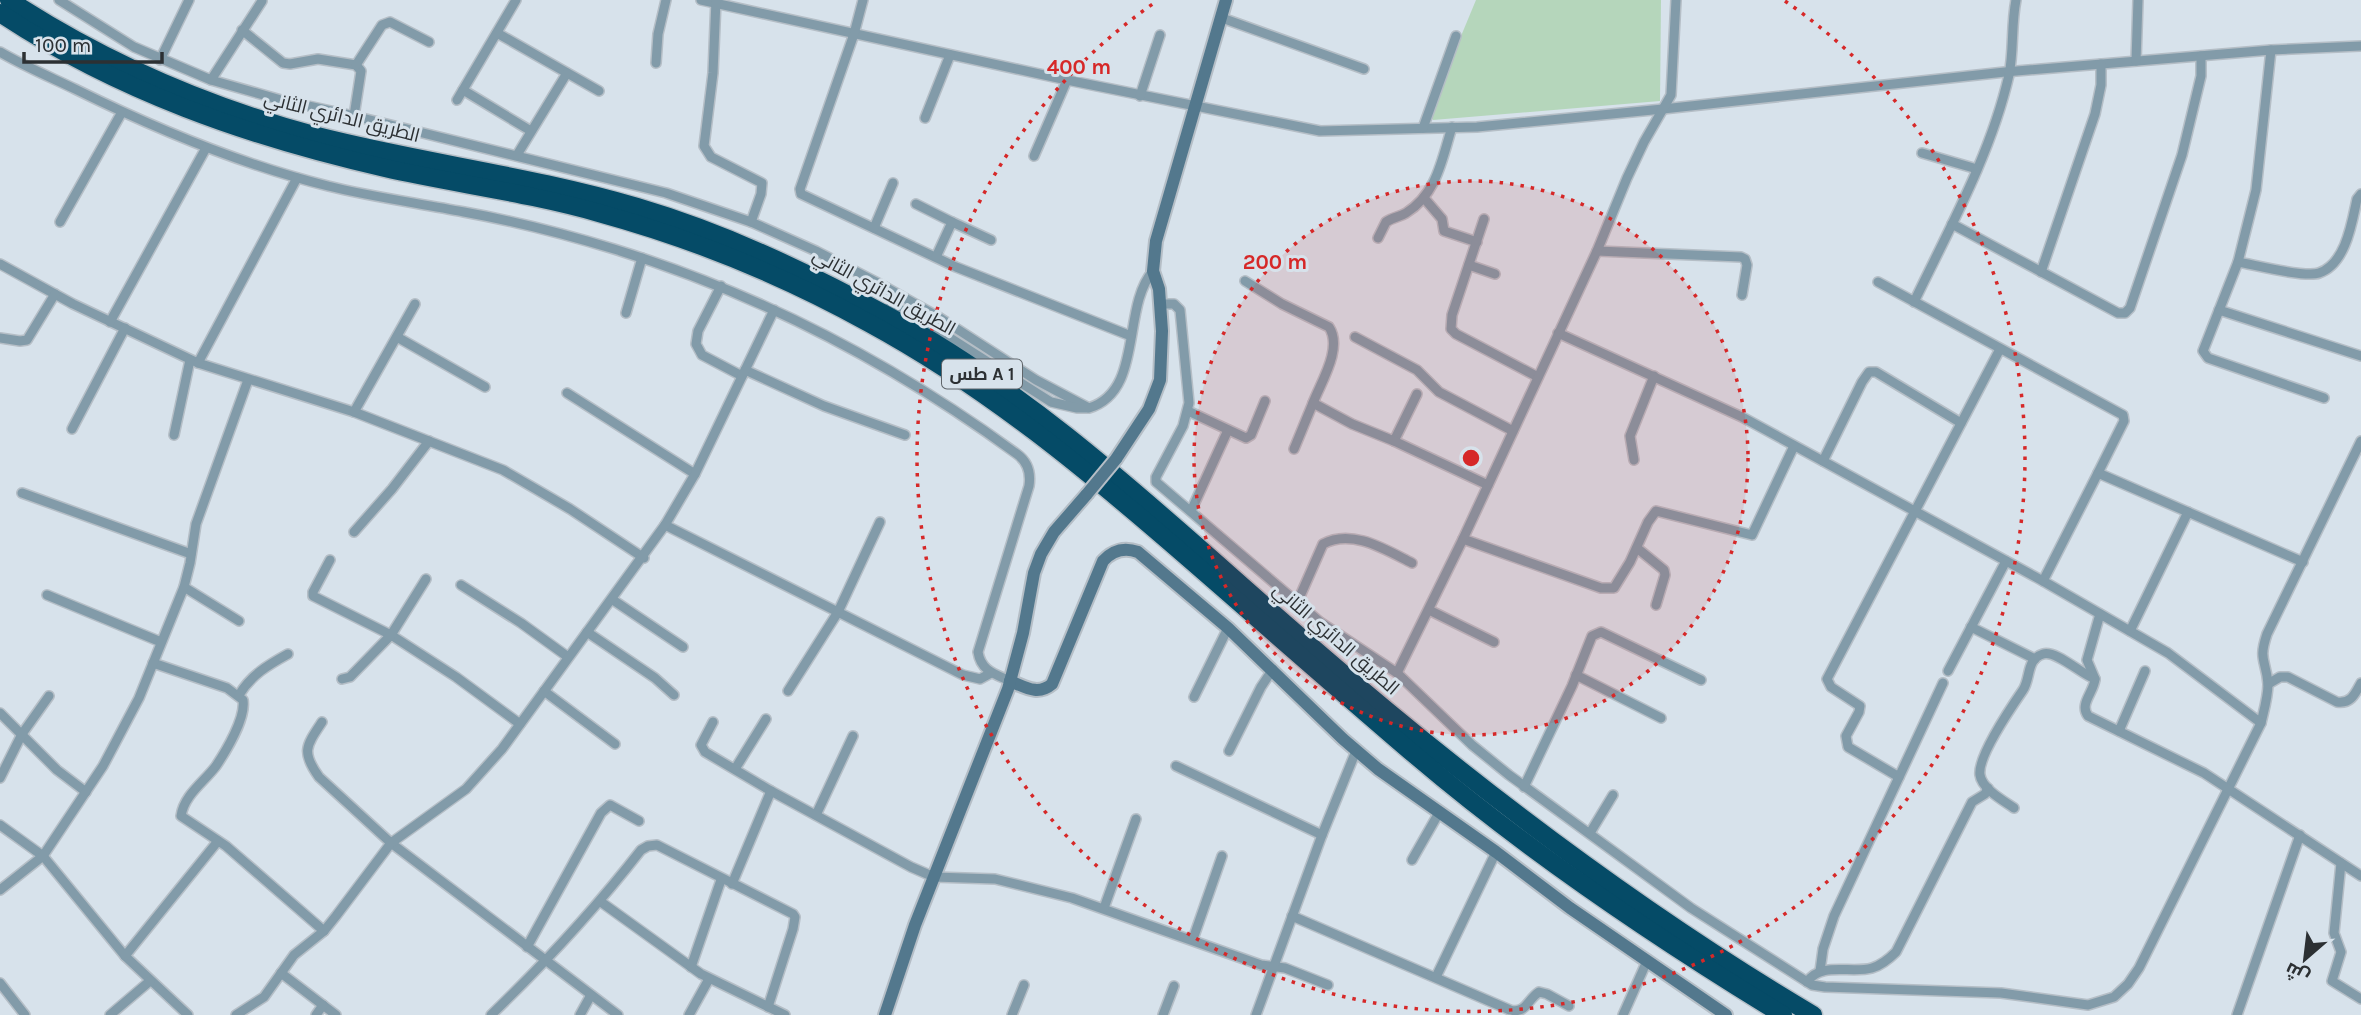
<svg xmlns="http://www.w3.org/2000/svg" width="2361" height="1015" font-family="Karla,Cairo,sans-serif">
<rect width="100%" height="100%" fill="#d7e2eb"/>
<!-- green -->
<polygon fill="#b5d6bb" points="1476,0 1661,0 1660,101 1433,120 1429,113"/>
<g fill="none" stroke-linecap="round" stroke-linejoin="round">
<defs>
<g id="street">
<path d="M59 0 134 47 211 80 281 100 354 116 666 193 751 222 816 251 878 283 940 318 1036 380 1089 408C1144 391 1121 308 1153 271"/>
<polyline points="701,0 1067,80 1320,131 1477,127 1663,109 2005,72 2271,50 2361,46"/>
<polyline points="716,0 713,73 704,146 711,157 762,183 761,194 751,222"/>
<polyline points="863,0 854,34 800,189 801,194 956,267 1131,336"/>
<polyline points="1222,18 1364,69"/>
<polyline points="242,30 283,63 290,64 318,59 356,65 361,71 354,116"/>
<polyline points="497,33 599,91"/>
<polyline points="2271,50 2256,190 2238,262 2203,351 2208,358 2324,398"/>
<path d="M0 52C24 66 50 77 75 89 156 129 239 164 328 186 372 197 418 203 464 212 514 221 565 234 614 249 760 294 894 364 1017 454 1028 462 1031 473 1029 486L978 652C981 671 995 674 1010 681"/>
<polyline points="160,60 189,0"/>
<polyline points="2136,61 2138,0"/>
<polyline points="656,63 658,34 666,0"/>
<polyline points="356,65 382,25 390,22 429,42"/>
<polyline points="211,80 262,1"/>
<polyline points="463,90 531,131"/>
<polyline points="1140,96 1160,35"/>
<polyline points="457,100 516,0"/>
<polyline points="925,118 950,55"/>
<polyline points="1423,128 1456,36"/>
<polyline points="1922,153 1977,169"/>
<polyline points="517,155 567,73"/>
<polyline points="1034,156 1067,80"/>
<polyline points="1424,198 1442,219 1444,231 1477,242"/>
<polyline points="916,204 952,222 936,257"/>
<polyline points="1484,219 1452,315 1451,329 1456,334 1538,377"/>
<polyline points="60,222 122,112"/>
<polyline points="952,222 991,240"/>
<polyline points="1952,224 2118,313 2125,313 2130,308 2182,155 2201,76 2201,56"/>
<polyline points="874,228 893,183"/>
<path d="M1378 238 1386 222C1393 217 1400 217 1406 213 1437 194 1442 159 1452 127"/>
<polyline points="1597,251 1741,257 1745,259 1747,265 1742,295"/>
<path d="M2238 262C2255 265 2305 278 2319 273 2346 264 2352 222 2357 199L2361 194"/>
<polyline points="0,264 73,304 198,363 354,412 503,470 570,509 644,558"/>
<polyline points="1469,265 1495,274"/>
<polyline points="2041,272 2095,114 2101,85 2101,64"/>
<path d="M1245 281 1282 304 1329 327C1343 348 1321 382 1313 403"/>
<polyline points="1878,282 2123,415 2124,421 2098,473"/>
<polyline points="721,286 698,331 696,344 702,355 742,376"/>
<path d="M1914 302C1949 229 1991 154 2009 75 2014 50 2011 25 2016 0"/>
<path d="M1160 304H1174L1180 310 1189 403 1183 426 1156 477V482L1320 622 1397 673 1472 745 1509 775 1691 908 1812 985 1825 987 2001 993 2088 1005 2114 997 2128 984 2139 968 2261 723C2264 710 2268 697 2268 684 2266 659 2258 661 2267 634L2361 441"/>
<polyline points="2219,310 2361,356"/>
<path d="M881 311C892 304 903 311 914 315L1051 402 1077 408H1087"/>
<polyline points="626,313 642,258"/>
<polyline points="110,322 206,148"/>
<polyline points="1558,333 1742,417 2043,581 2168,653 2261,723"/>
<polyline points="397,337 485,387"/>
<polyline points="1355,337 1417,370 1439,392 1513,431"/>
<polyline points="0,338 20,341 27,340 55,294"/>
<polyline points="198,363 297,178"/>
<polyline points="745,370 824,406 905,435"/>
<polyline points="567,393 695,474"/>
<polyline points="1188,411 1246,438 1251,435 1265,401"/>
<polyline points="354,412 415,304"/>
<polyline points="72,429 125,328"/>
<polyline points="174,435 190,360"/>
<polyline points="1394,441 1417,394"/>
<polyline points="1294,449 1313,403 1352,424 1394,441 1488,485"/>
<polyline points="1634,460 1630,436 1654,376"/>
<polyline points="1823,461 1862,382 1869,372 1876,372 1961,423"/>
<polyline points="22,493 191,554"/>
<polyline points="1191,511 1228,430"/>
<polyline points="665,525 963,675 980,679 991,673"/>
<polyline points="354,532 392,489 429,441"/>
<polyline points="1463,539 1601,588 1614,588 1630,562 1648,522 1656,511 1752,535 1794,446"/>
<polyline points="1637,548 1664,570 1665,575 1656,605"/>
<polyline points="330,560 313,592 313,596 391,635 456,677 520,724"/>
<polyline points="2043,581 2098,473 2303,562"/>
<polyline points="461,585 521,623 568,657"/>
<polyline points="184,587 239,621"/>
<polyline points="47,595 161,642"/>
<polyline points="613,600 683,647"/>
<path d="M1297 603 1323 544C1352 528 1386 550 1412 563"/>
<polyline points="1429,610 1494,642"/>
<path d="M2100 614 2087 660 2095 679C2094 692 2079 704 2088 716L2204 773 2361 876"/>
<polyline points="1971,627 2035,659"/>
<polyline points="2130,631 2188,512"/>
<polyline points="587,632 655,678 674,695"/>
<path d="M153 663 227 688 243 700C246 718 226 751 216 766 204 782 184 795 181 816L226 846 324 931"/>
<polyline points="1948,671 2006,561"/>
<polyline points="1397,673 1463,539 1597,251 1627,178 1644,142 1671,95 1676,0"/>
<polyline points="1576,675 1661,718"/>
<polyline points="342,679 350,677 391,635 426,579"/>
<path d="M2268 684 2280 677H2288L2337 702C2351 704 2355 694 2361 683"/>
<polyline points="544,691 615,744"/>
<polyline points="788,691 838,612 880,522"/>
<path d="M239 695C251 675 268 665 288 654"/>
<polyline points="1194,697 1228,628"/>
<polyline points="0,713 57,770 86,792"/>
<path d="M322 722C306 746 301 752 319 777L391 843 618 1015"/>
<polyline points="713,722 701,745 705,752 771,791 911,867 934,877 995,879 1072,898 1261,965 1285,968 1328,985"/>
<polyline points="2119,731 2145,671"/>
<polyline points="1229,751 1261,687 1273,669"/>
<polyline points="1176,766 1322,835"/>
<polyline points="735,769 766,719"/>
<polyline points="1899,777 1848,747 1846,736 1859,712 1860,706 1831,687 1827,679 2000,349"/>
<polyline points="0,778 22,734 49,696"/>
<polyline points="1524,787 1572,686 1592,636 1601,632 1701,680"/>
<path d="M2014 808C2004 801 1982 789 1980 775 1977 757 2012 706 2023 690 2031 678 2026 659 2043 654 2056 650 2081 674 2095 679"/>
<polyline points="816,815 853,736"/>
<polyline points="0,825 43,856 125,956 188,1015"/>
<polyline points="1590,833 1613,795"/>
<polyline points="1412,860 1440,811"/>
<polyline points="2341,863 2334,933 2341,952 2332,981 2361,999"/>
<polyline points="732,884 771,791"/>
<polyline points="0,890 43,856 103,766 139,698 184,587 190,563 196,524 248,380"/>
<polyline points="601,902 701,974 785,1015"/>
<polyline points="1104,908 1136,819"/>
<path d="M1292 916 1510 1010C1526 1014 1527 1000 1539 992L1547 994 1569 1006"/>
<polyline points="1193,939 1222,856"/>
<polyline points="527,947 601,813 610,805 639,821"/>
<polyline points="125,956 218,841"/>
<polyline points="691,967 721,880"/>
<polyline points="1820,971 1823,949 1834,916 1943,683"/>
<polyline points="281,973 336,1015"/>
<polyline points="1436,977 1496,852"/>
<path d="M1807 982C1821 961 1851 974 1872 968 1882 965 1889 959 1896 952L1972 802 1985 794 1988 788"/>
<polyline points="0,983 25,1015"/>
<polyline points="110,1015 150,981"/>
<polyline points="236,1015 264,997 294,955 324,931 336,916 391,843 466,789 502,749 665,525 695,474 774,310"/>
<polyline points="316,1015 323,1005"/>
<path d="M491 1015C545 963 595 909 641 850L648 846 657 845 793 914 795 917 793 929 768 1007"/>
<polyline points="580,1015 591,995"/>
<polyline points="689,1015 709,979"/>
<polyline points="1012,1015 1024,985"/>
<polyline points="1163,1015 1174,986"/>
<polyline points="1256,1015 1322,835 1356,751"/>
<polyline points="1623,1015 1647,961"/>
<polyline points="2237,1015 2300,835"/>
</g>
<g id="secondary">
<polyline points="1116,459 1149,409 1160,380 1162,331 1159,289 1153,271 1156,241 1226,0"/>
<path d="M1010 681C1025 687 1038 696 1052 684L1103 561C1112 551 1124 547 1138 552L1228 628 1343 739 1378 769 1496 852 1570 908 1726 1015"/>
<polyline points="885,1015 915,925 1008,689 1023,633 1034,573 1041,554 1054,532 1087,494"/>
</g>
<g id="highway">
<path d="M9 0C104 62 208 107 317 136 423 163 532 176 637 207 725 233 807 272 888 316 1046 401 1176 530 1312 647 1469 783 1634 909 1813 1015"/>
<path d="M0 13C117 91 249 137 385 168 456 184 529 193 599 213 694 239 784 276 869 323 987 387 1088 471 1188 558 1264 624 1340 691 1416 756 1530 853 1655 937 1783 1015"/>
</g>
</defs>
<!-- street casing -->
<use href="#street" stroke="#b5bec6" stroke-width="12"/>
<!-- secondary casing -->
<use href="#secondary" stroke="#b5bec6" stroke-width="16"/>
<!-- highway casing -->
<use href="#highway" stroke="#b5bec6" stroke-width="21"/>
<!-- street -->
<use href="#street" stroke="#829ba9" stroke-width="9"/>
<!-- secondary -->
<use href="#secondary" stroke="#53788d" stroke-width="12"/>
<!-- highway -->
<use href="#highway" stroke="#054b67" stroke-width="18"/>
<defs>
<polyline id="secondary-bridge" points="1087,494 1116,459"/>
</defs>
<!-- secondary-bridge casing -->
<use href="#secondary-bridge" stroke="#b5bec6" stroke-width="16" stroke-linecap="butt"/>
<!-- secondary-bridge -->
<use href="#secondary-bridge" stroke="#53788d" stroke-width="12"/>
</g>
<!-- distance rings -->
<circle cx="1471" cy="458" r="277" fill="#d62828" fill-opacity=".12"/>
<g fill="none" stroke="#d62828" stroke-width="3.5" stroke-dasharray="3.5 7">
<circle cx="1471" cy="458" r="277"/>
<path d="M1785 1A554 554 0 1 1 1157 1"/>
</g>
<g text-anchor="middle" dominant-baseline="central" stroke-width="6" stroke-linejoin="round" paint-order="stroke">
<!-- shield labels -->
<rect fill="#d7e2eb" stroke="#5f656a" stroke-width="2" x="942" y="359.5" width="80" height="29" rx="5"/>
<g font-size="18" font-weight="bold" fill="#2c3033">
<text x="982" y="374">طس A 1</text>
</g>
<!-- street labels -->
<g font-size="19" fill="#2c3033" stroke="#d7e2eb">
<text transform="translate(342 117) rotate(14)">الطريق الدائري الثاني</text>
<text transform="translate(884 292) rotate(29)">الطريق الدائري الثاني</text>
<text transform="translate(1336 639) rotate(41)">الطريق الدائري الثاني</text>
</g>
</g>
<circle cx="1471" cy="458" r="10" fill="#d62828" stroke="#d7e2eb" stroke-width="3.5"/>
<g font-size="21" text-anchor="middle" font-weight="bold" fill="#d62828" stroke="#d7e2eb" stroke-width="6" stroke-linejoin="round" paint-order="stroke">
<text x="1079" y="74">400 m</text>
<text x="1275" y="269">200 m</text>
</g>
<!-- north arrow -->
<g transform="translate(2305 959) rotate(208)" stroke="#d7e2eb" stroke-width="5" paint-order="stroke">
<path d="M0-5L12 26L0 18L-12 26Z" fill="#2c3033"/>
<text y="-10" font-size="19" font-weight="bold" text-anchor="middle" fill="#2c3033">ش</text>
</g>
<!-- scale -->
<path d="M24 52v10h138v-10" fill="none" stroke="#2c3033" stroke-width="3.5"/>
<text x="35" y="52" font-size="21" fill="#2c3033" stroke="#d7e2eb" stroke-width="5" paint-order="stroke">100 m</text>
</svg>
